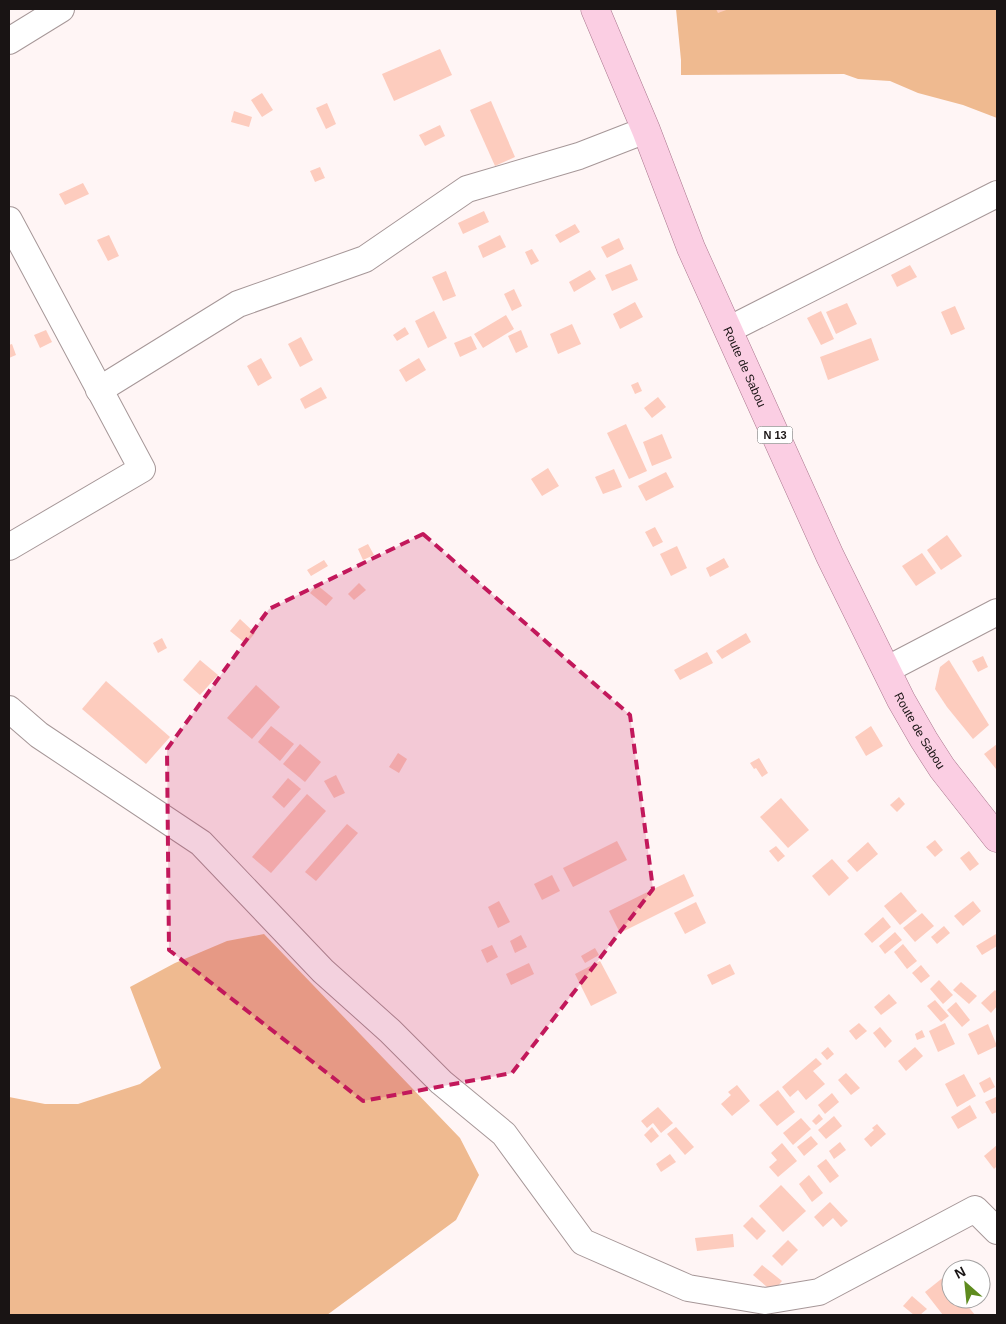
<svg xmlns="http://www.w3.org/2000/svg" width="1006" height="1324" font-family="Helvetica,sans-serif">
<rect width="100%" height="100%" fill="#fff5f5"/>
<!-- green -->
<g fill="#efba90">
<polygon points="676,9 997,9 997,118 963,105 918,93 890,81 858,79 844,74 681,75 681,60"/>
<polygon points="264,934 460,1138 479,1175 456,1220 327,1315 9,1315 9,1097 45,1104 78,1104 140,1084 161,1068 130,987 175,963 227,941"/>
</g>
<!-- building -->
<g fill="#fdccbe">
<polygon points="716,9 729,9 718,13"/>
<polygon points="440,49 452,75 394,101 382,74"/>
<polygon points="262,93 273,110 262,117 251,100"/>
<polygon points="491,101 515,157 495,166 470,110"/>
<polygon points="327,103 336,124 326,129 316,108"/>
<polygon points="234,111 252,117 249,127 231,122"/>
<polygon points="440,125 445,136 425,146 419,135"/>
<polygon points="320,167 325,178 315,182 310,171"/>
<polygon points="83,183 89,194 65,205 59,194"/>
<polygon points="484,211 489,222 463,234 458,223"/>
<polygon points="575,224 580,232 560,243 555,235"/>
<polygon points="109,235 119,256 108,261 97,240"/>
<polygon points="500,235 506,247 483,258 478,246"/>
<polygon points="619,238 624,249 607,258 601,247"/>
<polygon points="532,249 539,261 531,265 525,252"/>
<polygon points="631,264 638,280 612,291 605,275"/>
<polygon points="910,265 917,277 897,287 891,275"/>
<polygon points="590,270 596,279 574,292 569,282"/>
<polygon points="446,271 456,296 443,301 432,277"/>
<polygon points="514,289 522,306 512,311 504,294"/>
<polygon points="635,302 643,317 620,329 613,314"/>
<polygon points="847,303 857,324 836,334 826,312"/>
<polygon points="955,306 965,329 951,335 941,312"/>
<polygon points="434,311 447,338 428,348 415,321"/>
<polygon points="821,311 834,339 821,345 807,318"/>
<polygon points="506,315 514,329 483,348 474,334"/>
<polygon points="572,324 581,344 558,354 550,334"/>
<polygon points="405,327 409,334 397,341 393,335"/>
<polygon points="46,330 52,342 40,348 34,335"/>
<polygon points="521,330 528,347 516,353 508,336"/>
<polygon points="471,336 477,349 460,357 454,343"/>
<polygon points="301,337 313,360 300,367 288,344"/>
<polygon points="871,338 879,360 828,380 820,357"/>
<polygon points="12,344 16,355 9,358 9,345"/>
<polygon points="261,358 272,378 258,386 247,366"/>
<polygon points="419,358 426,370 406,382 399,370"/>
<polygon points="638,382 642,391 635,394 631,385"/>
<polygon points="321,387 327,398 305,409 300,399"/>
<polygon points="658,397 666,407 652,418 644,408"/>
<polygon points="626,424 647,471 629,479 607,433"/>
<polygon points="662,434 672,458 652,466 643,442"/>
<polygon points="548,468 559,486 542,496 531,479"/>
<polygon points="614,469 622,487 603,494 595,477"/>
<polygon points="666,472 674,487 646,501 638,486"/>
<polygon points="655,527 663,542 653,547 645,532"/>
<polygon points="947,535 962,556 941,570 927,550"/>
<polygon points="368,544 374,555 363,560 358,549"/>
<polygon points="677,546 687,568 671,576 660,554"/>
<polygon points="922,553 936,573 916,586 902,566"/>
<polygon points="724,558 729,567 710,577 706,568"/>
<polygon points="324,560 328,566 311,576 307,570"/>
<polygon points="359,583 366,590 354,600 348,594"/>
<polygon points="317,585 333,598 326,606 310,593"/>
<polygon points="240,619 255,633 246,644 230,631"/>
<polygon points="746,633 751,642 722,659 716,651"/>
<polygon points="162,638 167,648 158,653 153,643"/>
<polygon points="707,652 713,663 680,680 674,670"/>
<polygon points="983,656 988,667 978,672 972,661"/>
<polygon points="200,660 218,675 200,695 183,680"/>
<polygon points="949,660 989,725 973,739 947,707 935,689 940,667"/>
<polygon points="106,681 170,737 146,764 82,709"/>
<polygon points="256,685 280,707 252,739 227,718"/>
<polygon points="271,726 294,744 280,761 258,742"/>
<polygon points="871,726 883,746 866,756 855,737"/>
<polygon points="300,744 321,762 305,782 283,764"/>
<polygon points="997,744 997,768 996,769 984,754"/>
<polygon points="398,753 407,759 399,773 389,767"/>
<polygon points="759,758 768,773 762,777 756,768 754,769 750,763"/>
<polygon points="336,775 345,793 334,798 324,781"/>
<polygon points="288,778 301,789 284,808 272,797"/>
<polygon points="307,794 326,811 271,873 252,857"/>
<polygon points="899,797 905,804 897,812 890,805"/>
<polygon points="781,798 809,830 788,848 760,817"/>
<polygon points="347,824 358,833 316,881 305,872"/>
<polygon points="935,840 943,850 935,857 926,847"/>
<polygon points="617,841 627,860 573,887 563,868"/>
<polygon points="868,842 878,854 857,872 847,861"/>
<polygon points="776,846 785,856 778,862 769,851"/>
<polygon points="969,851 979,864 970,871 960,858"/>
<polygon points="832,859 849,878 829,896 812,876"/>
<polygon points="684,874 694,896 620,933 609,911"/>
<polygon points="552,875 560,891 542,900 534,884"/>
<polygon points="901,892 917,911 900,925 884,906"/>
<polygon points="499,901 510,922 498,928 488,907"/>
<polygon points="973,901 981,911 963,926 954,916"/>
<polygon points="696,902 706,923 685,934 674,913"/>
<polygon points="922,913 934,926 915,942 903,928"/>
<polygon points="883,917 891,927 872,943 864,934"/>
<polygon points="944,926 950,933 937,944 931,937"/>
<polygon points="895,932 902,940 885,954 879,946"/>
<polygon points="996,934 997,946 982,955 976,946"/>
<polygon points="521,935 527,947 515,953 510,941"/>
<polygon points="903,944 917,961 907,969 894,952"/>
<polygon points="492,945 498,957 487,963 481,950"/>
<polygon points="595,948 599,955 585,963 581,956"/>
<polygon points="600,961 617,993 591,1006 575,974"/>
<polygon points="529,963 534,974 511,985 506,974"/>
<polygon points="730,964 735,974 712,985 707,975"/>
<polygon points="921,965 930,976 921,983 912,973"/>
<polygon points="939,980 953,995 943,1004 930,989"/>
<polygon points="961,982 977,996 969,1004 953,990"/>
<polygon points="995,990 997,992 997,1006 991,1013 981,1003"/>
<polygon points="889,994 897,1003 881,1015 874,1007"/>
<polygon points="935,1000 949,1016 941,1022 927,1006"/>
<polygon points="956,1002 970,1020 962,1027 947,1010"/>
<polygon points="859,1023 867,1031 856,1040 849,1031"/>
<polygon points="945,1023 955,1044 938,1052 929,1031"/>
<polygon points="988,1024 997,1046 978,1055 968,1034"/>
<polygon points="880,1027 892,1041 885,1048 873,1033"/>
<polygon points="922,1030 925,1037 917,1040 915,1034"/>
<polygon points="828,1047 834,1054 827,1060 821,1053"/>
<polygon points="915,1047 923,1056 906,1071 898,1061"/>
<polygon points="816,1058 822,1064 813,1071 825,1084 806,1100 798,1090 790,1097 782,1087"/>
<polygon points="846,1073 860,1088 851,1095 838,1080"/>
<polygon points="964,1074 976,1096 957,1107 945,1084"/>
<polygon points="990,1077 995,1087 984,1093 979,1083"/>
<polygon points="737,1085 750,1101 732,1116 721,1104 731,1095 728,1092"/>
<polygon points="778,1090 795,1112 777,1126 759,1105"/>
<polygon points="832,1093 839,1102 825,1114 818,1105"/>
<polygon points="996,1097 997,1112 992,1114 985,1102"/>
<polygon points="970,1105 977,1118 958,1129 951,1117"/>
<polygon points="658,1107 673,1123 661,1133 653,1123 647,1128 641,1121"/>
<polygon points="819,1114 823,1119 816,1125 812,1121"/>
<polygon points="834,1116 842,1126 826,1139 818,1130"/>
<polygon points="801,1118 811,1129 793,1145 783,1133"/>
<polygon points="877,1124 886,1134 871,1147 864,1139 874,1130 872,1128"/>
<polygon points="652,1127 659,1136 651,1143 644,1135"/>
<polygon points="676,1127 694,1147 685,1155 667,1134"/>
<polygon points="811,1136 818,1144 804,1156 797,1147"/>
<polygon points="840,1142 846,1150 834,1159 829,1151"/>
<polygon points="782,1143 797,1161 778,1177 769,1167 777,1160 771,1153"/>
<polygon points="997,1145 997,1166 994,1169 984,1156"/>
<polygon points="670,1154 676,1162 661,1172 656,1164"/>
<polygon points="826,1159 839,1176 830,1183 817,1166"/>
<polygon points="809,1175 823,1193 812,1202 799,1184"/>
<polygon points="781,1185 806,1211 783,1232 759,1206"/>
<polygon points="830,1202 848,1221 841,1227 833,1218 823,1227 814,1217"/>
<polygon points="752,1217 766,1231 757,1240 743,1226"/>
<polygon points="733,1234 734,1247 697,1251 695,1238"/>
<polygon points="788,1240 798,1250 782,1266 772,1256"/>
<polygon points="762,1265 782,1281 773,1292 753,1275"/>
<polygon points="945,1276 951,1284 951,1299 962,1299 975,1315 943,1315 925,1292"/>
<polygon points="912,1296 927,1309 920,1315 914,1315 903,1306"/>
</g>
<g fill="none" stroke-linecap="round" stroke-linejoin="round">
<defs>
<g id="minor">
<polyline points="9,41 61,9"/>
<polyline points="9,220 142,469 9,547"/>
<polyline points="728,330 997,194"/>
<polyline points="99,390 238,304 365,259 467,189 579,156 646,130"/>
<polyline points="886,670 997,612"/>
<polyline points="9,709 39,735 201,843 323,971 390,1031 441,1082 504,1134 583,1242 688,1288 765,1301 819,1292 975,1209 997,1231"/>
</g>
<g id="major">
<path id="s1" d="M595 9 646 130 691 248 830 556 901 700 924 740 942 768 997 838"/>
</g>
</defs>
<!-- minor casing -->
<use href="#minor" stroke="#a69798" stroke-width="28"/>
<!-- major casing -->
<use href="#major" stroke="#aa778e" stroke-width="29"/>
<!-- minor -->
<use href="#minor" stroke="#fff" stroke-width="26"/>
<!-- major -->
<use href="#major" stroke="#fbcee3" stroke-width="28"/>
</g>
<!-- marked area -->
<path fill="#c2185b" fill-opacity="0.2" stroke="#c2185b" stroke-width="4" stroke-dasharray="10 6" stroke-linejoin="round" d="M423 534 630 715 653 889 512 1073 363 1101 169 950 167 749 269 609Z"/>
<g text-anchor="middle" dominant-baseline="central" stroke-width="4.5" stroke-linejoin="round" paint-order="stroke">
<!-- shield labels -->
<rect fill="#fff" stroke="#5e5a5a" stroke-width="1" x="757.5" y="426.5" width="35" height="17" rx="4"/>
<g font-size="11" font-weight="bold" fill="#191414">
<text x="775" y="435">N 13</text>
</g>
<!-- street labels -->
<g font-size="12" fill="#191414" stroke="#fff">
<text stroke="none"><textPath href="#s1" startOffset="388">Route de Sabou</textPath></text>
<text stroke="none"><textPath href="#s1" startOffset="792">Route de Sabou</textPath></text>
</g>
</g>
<!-- border -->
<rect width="1006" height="1324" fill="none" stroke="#191414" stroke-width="20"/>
<!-- north arrow -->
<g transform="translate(966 1284) rotate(333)"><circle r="24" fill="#ffffff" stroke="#a3a1a1"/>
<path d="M0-4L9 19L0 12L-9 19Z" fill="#5e8b1e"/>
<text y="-8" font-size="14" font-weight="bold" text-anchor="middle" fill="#191414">N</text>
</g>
</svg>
